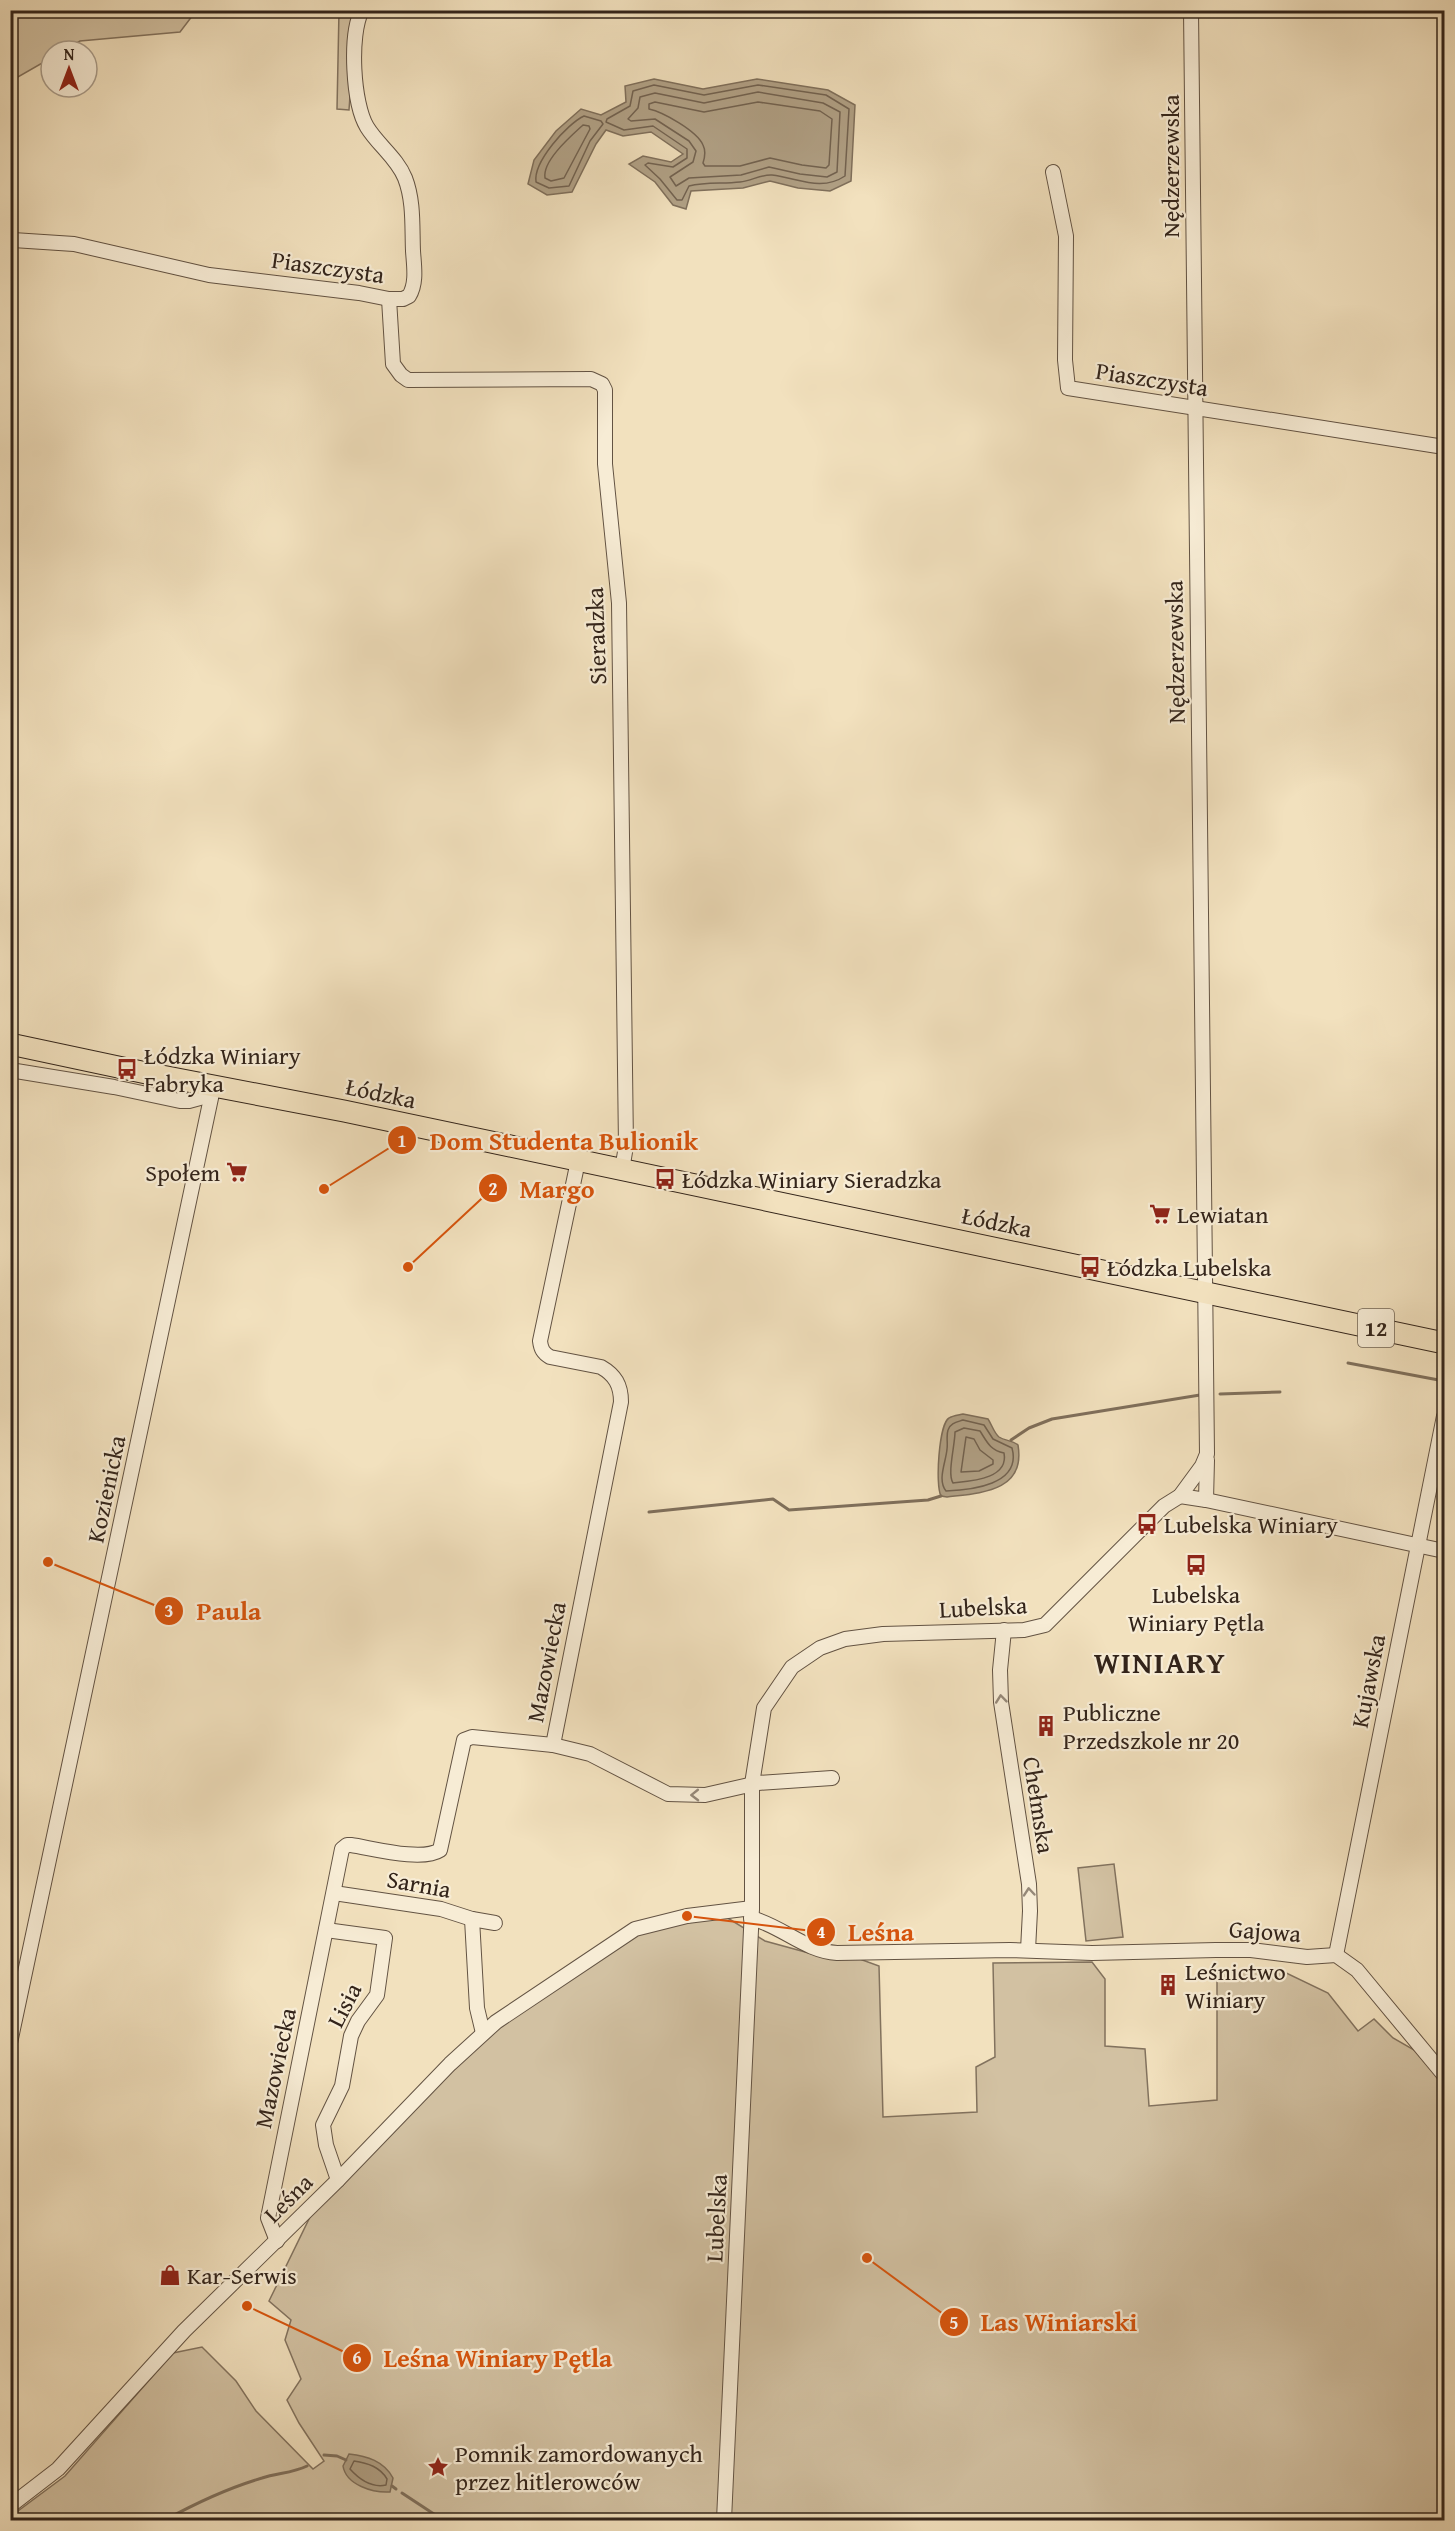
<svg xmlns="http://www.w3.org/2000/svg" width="1455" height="2531" font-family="'Gentium Book Plus',serif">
<rect width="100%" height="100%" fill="#f2e1be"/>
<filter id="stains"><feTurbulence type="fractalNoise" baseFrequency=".00333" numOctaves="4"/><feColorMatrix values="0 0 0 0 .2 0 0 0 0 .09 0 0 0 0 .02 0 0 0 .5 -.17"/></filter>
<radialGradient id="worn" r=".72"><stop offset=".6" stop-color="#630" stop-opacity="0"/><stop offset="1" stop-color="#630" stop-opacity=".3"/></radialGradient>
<!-- green -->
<g fill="#d2c1a2" stroke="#82725e" stroke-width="1.5">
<polygon points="11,10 196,10 196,11 180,32 80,41 63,51 51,51 51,58 11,81"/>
<polygon points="339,11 356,11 349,110 337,109"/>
<polygon points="1114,1864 1123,1937 1086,1941 1078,1868"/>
<path d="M726 1917 765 1941 827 1958H857L879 1966 883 2117 977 2112 976 2067 995 2057 993 1963 1092 1962 1105 1979V2046L1145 2049 1149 2106 1217 2100V1973L1278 1969 1328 1993 1358 2031 1374 2019 1393 2038 1416 2051 1444 2082V2520H11L14 2514 65 2476 173 2353 202 2347 236 2381 256 2411 313 2469 324 2461 299 2423 287 2400 301 2379 285 2340 291 2320 269 2301 311 2215 436 2086 500 2027 629 1939C659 1923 693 1921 726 1917Z"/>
</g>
<!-- water -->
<g fill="#b1a186" stroke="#7f6f5b" stroke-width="1.5">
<polygon points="654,79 703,89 757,79 828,90 855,105 851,181 830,191 798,188 770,181 743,188 691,191 686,209 673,205 655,182 629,164 643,156 671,162 683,154 651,132 623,136 606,130 596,144 572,192 547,195 528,184 534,160 556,131 581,109 601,115 626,102 625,86"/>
<path d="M963 1414 988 1419C992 1425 994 1433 999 1437 1005 1441 1012 1440 1018 1445 1026 1492 980 1493 947 1497L941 1496C935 1485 939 1424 949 1418 952 1416 959 1415 963 1414Z"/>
<path d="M349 2454C367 2456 384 2461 393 2478L390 2492C373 2493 346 2485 343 2466Z"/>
</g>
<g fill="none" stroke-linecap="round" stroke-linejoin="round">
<!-- shore -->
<g stroke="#726250" stroke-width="1.5">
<path d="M654 85 704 95 758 85 826 95 849 109 845 176C821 192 798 178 772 175 762 174 751 181 740 182 723 184 706 182 689 186L682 200H677L660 179 645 165 648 163 673 167 687 158V149L653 126 624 130 606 122 607 119 630 106 633 91Z"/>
<polygon points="758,92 823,103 840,112 837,172 827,177 800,174 769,167 741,175 689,178 676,186 670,177 693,162 696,151 689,141 655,119 631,121 628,119 638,108 640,97 655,93 704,103"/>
<path d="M655 102 704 112 758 102 820 111 832 119 829 165 826 168 802 165 770 158 740 166H705L703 163C705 157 706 151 703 145 697 131 663 112 649 109V104Z"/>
<path d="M584 116 601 121 603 124 590 141 569 186 549 188 536 182C533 162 567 124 584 116Z"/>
<path d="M583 125 589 126 590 129 564 178 551 181 545 178C542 161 571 136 583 125Z"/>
<path d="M963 1420 984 1425 993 1439 1012 1448C1022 1485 971 1490 946 1491 937 1480 946 1462 947 1449 948 1443 946 1436 948 1430 950 1423 957 1422 963 1420Z"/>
<path d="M964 1428 980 1431C987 1442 990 1450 1004 1453 1009 1479 971 1481 953 1483 947 1474 955 1445 955 1432Z"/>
<polygon points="966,1437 974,1439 980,1450 993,1460 993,1464 979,1471 961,1472"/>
<path d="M354 2461C368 2463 380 2467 387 2479L386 2485C372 2488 359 2479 350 2469Z"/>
</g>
<!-- stream -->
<g stroke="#7f6f5b" stroke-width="3">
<polyline points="1348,1363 1444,1381"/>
<polyline points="1220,1394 1280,1392"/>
<polyline points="1011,1440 1029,1428 1052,1419 1200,1395"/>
<polyline points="649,1512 773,1499 789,1510 928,1500 941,1496"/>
<polyline points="324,2455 337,2456 346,2460"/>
<polyline points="392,2486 396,2489"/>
<polyline points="402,2493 443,2520"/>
<path d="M165 2520C196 2503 228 2488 262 2478 277 2473 293 2473 307 2466"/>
</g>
<defs>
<g id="street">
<polyline points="1053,172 1066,236 1065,360 1068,388 1444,447"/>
<path d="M13 240 74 244 209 275 359 293 389 299H403L409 296C417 283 414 266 413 251 412 227 414 201 405 178 397 158 378 145 367 127 353 104 349 35 362 10"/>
<polyline points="389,299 393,364 401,375 408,380 591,379 602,384 605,390 605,464 619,603 626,1146 622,1170"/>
<polyline points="10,1070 114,1087 180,1101 189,1101 211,1095"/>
<polyline points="1180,1496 1206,1500 1444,1551"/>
<polyline points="1206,1500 1207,1460"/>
<polyline points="1004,1630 1000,1670 1001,1702 1029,1884 1030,1911 1028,1950"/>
<path d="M553 1745 621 1402C621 1385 615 1375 601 1367L550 1357C543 1353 541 1349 540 1341L578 1161"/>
<polyline points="334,1893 441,1909 472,1919 495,1923"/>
<path d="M751 1918C782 1926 805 1951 837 1953L1010 1950 1092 1953 1216 1950H1251L1307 1957 1336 1955 1357 1970 1444 2075"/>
<polyline points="472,1919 477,2008 483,2033"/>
<polyline points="326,1930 385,1938 377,1995 358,2021 351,2036 342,2086 323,2125 326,2145 338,2180"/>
<polyline points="1336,1955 1444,1416"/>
<polyline points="10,2043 214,1084"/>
<path d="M277 2241 268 2218 342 1849 347 1845H351C372 1848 422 1862 440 1850L464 1740 472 1737 553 1745 590 1754 668 1794 705 1795 758 1783 832 1778"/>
<polyline points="10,2506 58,2469 184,2331 338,2180 450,2064 496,2022 635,1929 687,1916 752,1908"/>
<polyline points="724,2520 752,1908 752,1784 764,1708 792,1667 820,1648 845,1639 883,1634 1024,1630 1045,1625 1164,1506 1180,1496 1202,1466 1207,1454 1191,10"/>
</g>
<polyline id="primary" points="10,1044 151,1074 344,1111 1444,1343"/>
</defs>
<!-- street casing -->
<use href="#street" stroke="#635343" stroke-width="16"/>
<!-- primary casing -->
<use href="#primary" stroke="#33241a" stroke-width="23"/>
<!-- street -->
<use href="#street" stroke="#f7ecd5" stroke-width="14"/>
<!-- primary -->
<use href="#primary" stroke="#f2e1be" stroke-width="21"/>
</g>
<!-- one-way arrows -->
<defs><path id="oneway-chevron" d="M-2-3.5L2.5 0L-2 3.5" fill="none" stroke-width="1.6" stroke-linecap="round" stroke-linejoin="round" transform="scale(1.5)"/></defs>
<g stroke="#958878">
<use href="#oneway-chevron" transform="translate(1001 1699) rotate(-96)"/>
<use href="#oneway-chevron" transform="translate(695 1795) rotate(179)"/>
<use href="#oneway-chevron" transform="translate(1029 1892) rotate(-95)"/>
</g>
<!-- icons -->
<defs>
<symbol id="bus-bare" viewBox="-9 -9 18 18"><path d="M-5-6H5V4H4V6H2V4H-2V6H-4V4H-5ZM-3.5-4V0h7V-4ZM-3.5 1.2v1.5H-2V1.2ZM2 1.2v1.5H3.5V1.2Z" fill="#8f2418" stroke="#f7ecd5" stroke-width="2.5" paint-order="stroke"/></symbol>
<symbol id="supermarket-bare" viewBox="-9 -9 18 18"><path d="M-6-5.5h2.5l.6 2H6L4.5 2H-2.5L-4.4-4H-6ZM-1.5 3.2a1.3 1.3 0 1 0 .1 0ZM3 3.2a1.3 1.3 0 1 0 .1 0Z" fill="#8f2418" stroke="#f7ecd5" stroke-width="2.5" paint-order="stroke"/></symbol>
<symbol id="building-bare" viewBox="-9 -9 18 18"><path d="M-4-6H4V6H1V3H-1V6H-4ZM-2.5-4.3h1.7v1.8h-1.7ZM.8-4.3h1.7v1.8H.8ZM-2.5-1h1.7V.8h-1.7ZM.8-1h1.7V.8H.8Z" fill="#8f2418" stroke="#f7ecd5" stroke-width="2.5" paint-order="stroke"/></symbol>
<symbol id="shop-bare" viewBox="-9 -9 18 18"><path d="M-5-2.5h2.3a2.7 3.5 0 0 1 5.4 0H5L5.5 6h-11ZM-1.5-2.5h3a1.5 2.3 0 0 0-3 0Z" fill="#8f2418" stroke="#f7ecd5" stroke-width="2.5" paint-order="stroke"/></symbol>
<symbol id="sight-bare" viewBox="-9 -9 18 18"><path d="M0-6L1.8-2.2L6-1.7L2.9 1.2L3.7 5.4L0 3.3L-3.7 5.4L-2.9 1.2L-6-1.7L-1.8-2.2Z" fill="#8f2418" stroke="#f7ecd5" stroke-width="2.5" paint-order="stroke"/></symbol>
</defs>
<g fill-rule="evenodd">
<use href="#bus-bare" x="112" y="1054" width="30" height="30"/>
<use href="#supermarket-bare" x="222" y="1157" width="30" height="30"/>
<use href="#bus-bare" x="650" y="1164" width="30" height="30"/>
<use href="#supermarket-bare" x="1145" y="1199" width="30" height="30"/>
<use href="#bus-bare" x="1075" y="1252" width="30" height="30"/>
<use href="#bus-bare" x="1132" y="1509" width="30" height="30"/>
<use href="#bus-bare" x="1181" y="1550" width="30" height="30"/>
<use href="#building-bare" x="1031" y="1711" width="30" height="30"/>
<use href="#building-bare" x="1153" y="1970" width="30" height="30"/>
<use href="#shop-bare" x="155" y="2260" width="30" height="30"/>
<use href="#sight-bare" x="423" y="2452" width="30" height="30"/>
</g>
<g text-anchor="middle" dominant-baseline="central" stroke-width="4.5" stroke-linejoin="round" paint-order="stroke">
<!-- shield labels -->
<rect fill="#f7ecd5" stroke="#6e6052" stroke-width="1.5" x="1358" y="1309" width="36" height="38" rx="4.5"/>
<g font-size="22" font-weight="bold" fill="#33241a">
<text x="1376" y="1328">12</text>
</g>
<!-- street labels -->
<g font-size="24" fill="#33241a" stroke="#f7ecd5">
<text transform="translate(1170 166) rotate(-90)">Nędzerzewska</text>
<text transform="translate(328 267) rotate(8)">Piaszczysta</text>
<text transform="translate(1152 379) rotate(9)">Piaszczysta</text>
<text transform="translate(596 636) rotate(-92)">Sieradzka</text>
<text transform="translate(1175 652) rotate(-91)">Nędzerzewska</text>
<text transform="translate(381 1093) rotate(12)">Łódzka</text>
<text transform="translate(997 1222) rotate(12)">Łódzka</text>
<text transform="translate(106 1489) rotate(-78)">Kozienicka</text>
<text transform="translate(983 1607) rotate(-3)">Lubelska</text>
<text transform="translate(546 1662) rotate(-79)">Mazowiecka</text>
<text transform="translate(1368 1681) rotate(-79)">Kujawska</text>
<text transform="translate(1039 1805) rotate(81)">Chełmska</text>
<text transform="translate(419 1884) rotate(10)">Sarnia</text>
<text transform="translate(1265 1931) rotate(4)">Gajowa</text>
<text transform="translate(344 2005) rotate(-63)">Lisia</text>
<text transform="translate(275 2068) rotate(-78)">Mazowiecka</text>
<text transform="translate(288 2198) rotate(-45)">Leśna</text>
<text transform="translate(716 2218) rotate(-87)">Lubelska</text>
</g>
<!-- poi labels -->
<g font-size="24" fill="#33241a" stroke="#f7ecd5" text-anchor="start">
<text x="144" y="1055">Łódzka Winiary<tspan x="144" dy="28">Fabryka</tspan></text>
<text x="220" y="1172" text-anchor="end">Społem</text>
<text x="682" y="1179">Łódzka Winiary Sieradzka</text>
<text x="1177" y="1214">Lewiatan</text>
<text x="1107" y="1267">Łódzka Lubelska</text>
<text x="1164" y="1524">Lubelska Winiary</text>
<text x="1196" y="1594" text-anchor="middle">Lubelska<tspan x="1196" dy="28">Winiary Pętla</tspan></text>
<text x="1063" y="1712">Publiczne<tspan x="1063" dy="28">Przedszkole nr 20</tspan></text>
<text x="1185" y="1971">Leśnictwo<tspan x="1185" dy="28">Winiary</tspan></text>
<text x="187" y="2275">Kar-Serwis</text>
<text x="455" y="2453">Pomnik zamordowanych<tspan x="455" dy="28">przez hitlerowców</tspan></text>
</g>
<!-- district labels -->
<g font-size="30" font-weight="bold" letter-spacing="1.5" fill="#33241a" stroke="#f7ecd5">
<text x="1160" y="1662">WINIARY</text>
</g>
</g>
<!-- callouts -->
<path fill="none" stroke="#d6540d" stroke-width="2" d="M324 1189L402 1140M408 1267L493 1188M48 1562L169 1611M687 1916L821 1932M867 2258L954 2322M247 2306L357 2358"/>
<g fill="#d6540d" stroke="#f7ecd5" stroke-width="2">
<circle cx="324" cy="1189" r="6"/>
<circle cx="408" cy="1267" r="6"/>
<circle cx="48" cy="1562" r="6"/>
<circle cx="687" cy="1916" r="6"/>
<circle cx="867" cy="2258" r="6"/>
<circle cx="247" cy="2306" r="6"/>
<circle cx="402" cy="1140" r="15"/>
<circle cx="493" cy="1188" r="15"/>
<circle cx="169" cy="1611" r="15"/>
<circle cx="821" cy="1932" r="15"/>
<circle cx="954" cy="2322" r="15"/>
<circle cx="357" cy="2358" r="15"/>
</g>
<g font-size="18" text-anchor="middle" font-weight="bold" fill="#fff">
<text x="402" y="1147">1</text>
<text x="493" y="1195">2</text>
<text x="169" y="1617">3</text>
<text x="821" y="1938">4</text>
<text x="954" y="2329">5</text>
<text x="357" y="2364">6</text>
</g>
<g font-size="26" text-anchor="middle" font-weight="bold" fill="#d6540d" stroke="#f7ecd5" stroke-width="4.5" stroke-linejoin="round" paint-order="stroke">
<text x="564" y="1150">Dom Studenta Bulionik</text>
<text x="557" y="1198">Margo</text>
<text x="229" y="1620">Paula</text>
<text x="881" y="1941">Leśna</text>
<text x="1059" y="2331">Las Winiarski</text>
<text x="498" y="2367">Leśna Winiary Pętla</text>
</g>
<!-- margin -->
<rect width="1455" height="2531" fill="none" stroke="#f2e1be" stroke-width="36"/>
<rect x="12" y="12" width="1431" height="2507" fill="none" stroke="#33241a" stroke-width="3"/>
<rect x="18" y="18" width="1419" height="2495" fill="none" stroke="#33241a" stroke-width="1.5"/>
<!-- north arrow -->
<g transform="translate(69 69)"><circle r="28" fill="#f7ecd5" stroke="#a99c8a" stroke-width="1.5"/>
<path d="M0-4.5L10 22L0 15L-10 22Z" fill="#8f2418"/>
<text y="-9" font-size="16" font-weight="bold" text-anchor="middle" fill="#33241a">N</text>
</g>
<rect width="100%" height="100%" filter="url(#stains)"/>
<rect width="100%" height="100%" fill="url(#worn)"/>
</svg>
